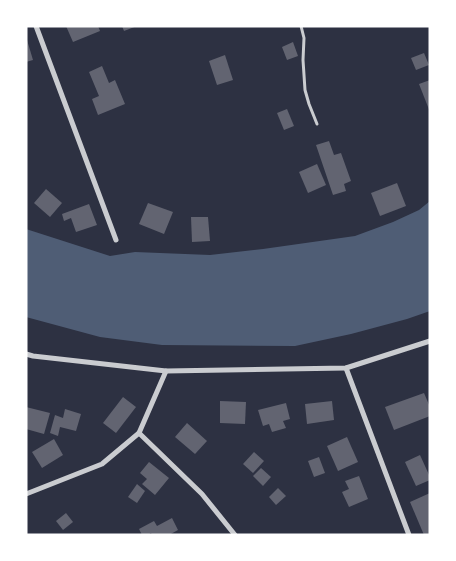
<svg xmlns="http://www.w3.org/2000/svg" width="456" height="561" font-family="Ubuntu,sans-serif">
<rect width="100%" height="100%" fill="#2d3142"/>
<!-- water -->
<polygon fill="#4f5d75" points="430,201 430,311 407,319 351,334 295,346 162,345 100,337 26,317 26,229 110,256 135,252 210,255 263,249 355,236 393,222 419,210"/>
<!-- building -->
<g fill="#626471">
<polygon points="66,26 82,26 83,27 86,26 98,26 100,31 73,42"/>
<polygon points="122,26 137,26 124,31"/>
<polygon points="27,40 33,60 26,62 26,41"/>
<polygon points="293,42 298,56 287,60 282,47"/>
<polygon points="424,53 429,65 416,70 411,58"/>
<polygon points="225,55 233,80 217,85 209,61"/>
<polygon points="102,66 109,83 115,80 125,104 98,115 92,99 99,96 89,72"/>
<polygon points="430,80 430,112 419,84"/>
<polygon points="287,109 294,126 284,130 277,113"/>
<polygon points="329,141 334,155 341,153 351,181 344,184 346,191 333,195 316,145"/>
<polygon points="317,164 326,185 308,193 299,172"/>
<polygon points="397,183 406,206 380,216 371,193"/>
<polygon points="46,189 62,203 50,217 34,203"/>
<polygon points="148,203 173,212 164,234 139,224"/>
<polygon points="89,204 97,225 76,232 71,218 64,221 62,214"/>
<polygon points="191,217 208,217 210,241 192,242"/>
<polygon points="424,393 430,407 430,416 394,430 385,407"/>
<polygon points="123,397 136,407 116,433 103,423"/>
<polygon points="220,401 246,402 245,424 220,423"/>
<polygon points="332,401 334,420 307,424 305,404"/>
<polygon points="286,403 290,419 283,421 286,428 272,432 269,424 263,426 258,410"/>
<polygon points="26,407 50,413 44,434 26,429"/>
<polygon points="65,409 81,414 76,431 60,427 58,436 50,433 55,415 63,418"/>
<polygon points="187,423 207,441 195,454 175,437"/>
<polygon points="347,437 358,462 338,471 327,446"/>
<polygon points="54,439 63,455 42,468 32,452"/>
<polygon points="254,452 264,461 253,473 243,464"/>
<polygon points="420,455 430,477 430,480 416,486 405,462"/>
<polygon points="319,457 325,473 314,477 308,461"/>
<polygon points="149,462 169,478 155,495 142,484 147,479 140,473"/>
<polygon points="261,468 271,477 263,486 253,476"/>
<polygon points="359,476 368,499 349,507 342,492 349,489 345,481"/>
<polygon points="137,484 145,491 137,503 128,497"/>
<polygon points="278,488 286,496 276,505 269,497"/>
<polygon points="430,493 430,535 424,535 410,502"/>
<polygon points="66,513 73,522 63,530 56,521"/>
<polygon points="172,518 178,530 169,535 152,535 151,533 148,535 142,535 139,529 154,521 157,526"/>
</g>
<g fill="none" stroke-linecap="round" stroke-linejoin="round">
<!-- service -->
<polyline stroke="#caccd0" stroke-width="3" points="301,26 304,38 303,60 305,90 309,104 317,124"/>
<!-- minor -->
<g stroke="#caccd0" stroke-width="5">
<polyline points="36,26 116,240"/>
<polyline points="26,354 33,356 166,371 346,368 430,341"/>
<polyline points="346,368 409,535"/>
<polyline points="139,433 202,494 235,535"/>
<polyline points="26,494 102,464 139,433 166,371"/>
</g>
</g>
<!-- border -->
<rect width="456" height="561" fill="none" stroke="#ffffff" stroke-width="55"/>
</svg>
